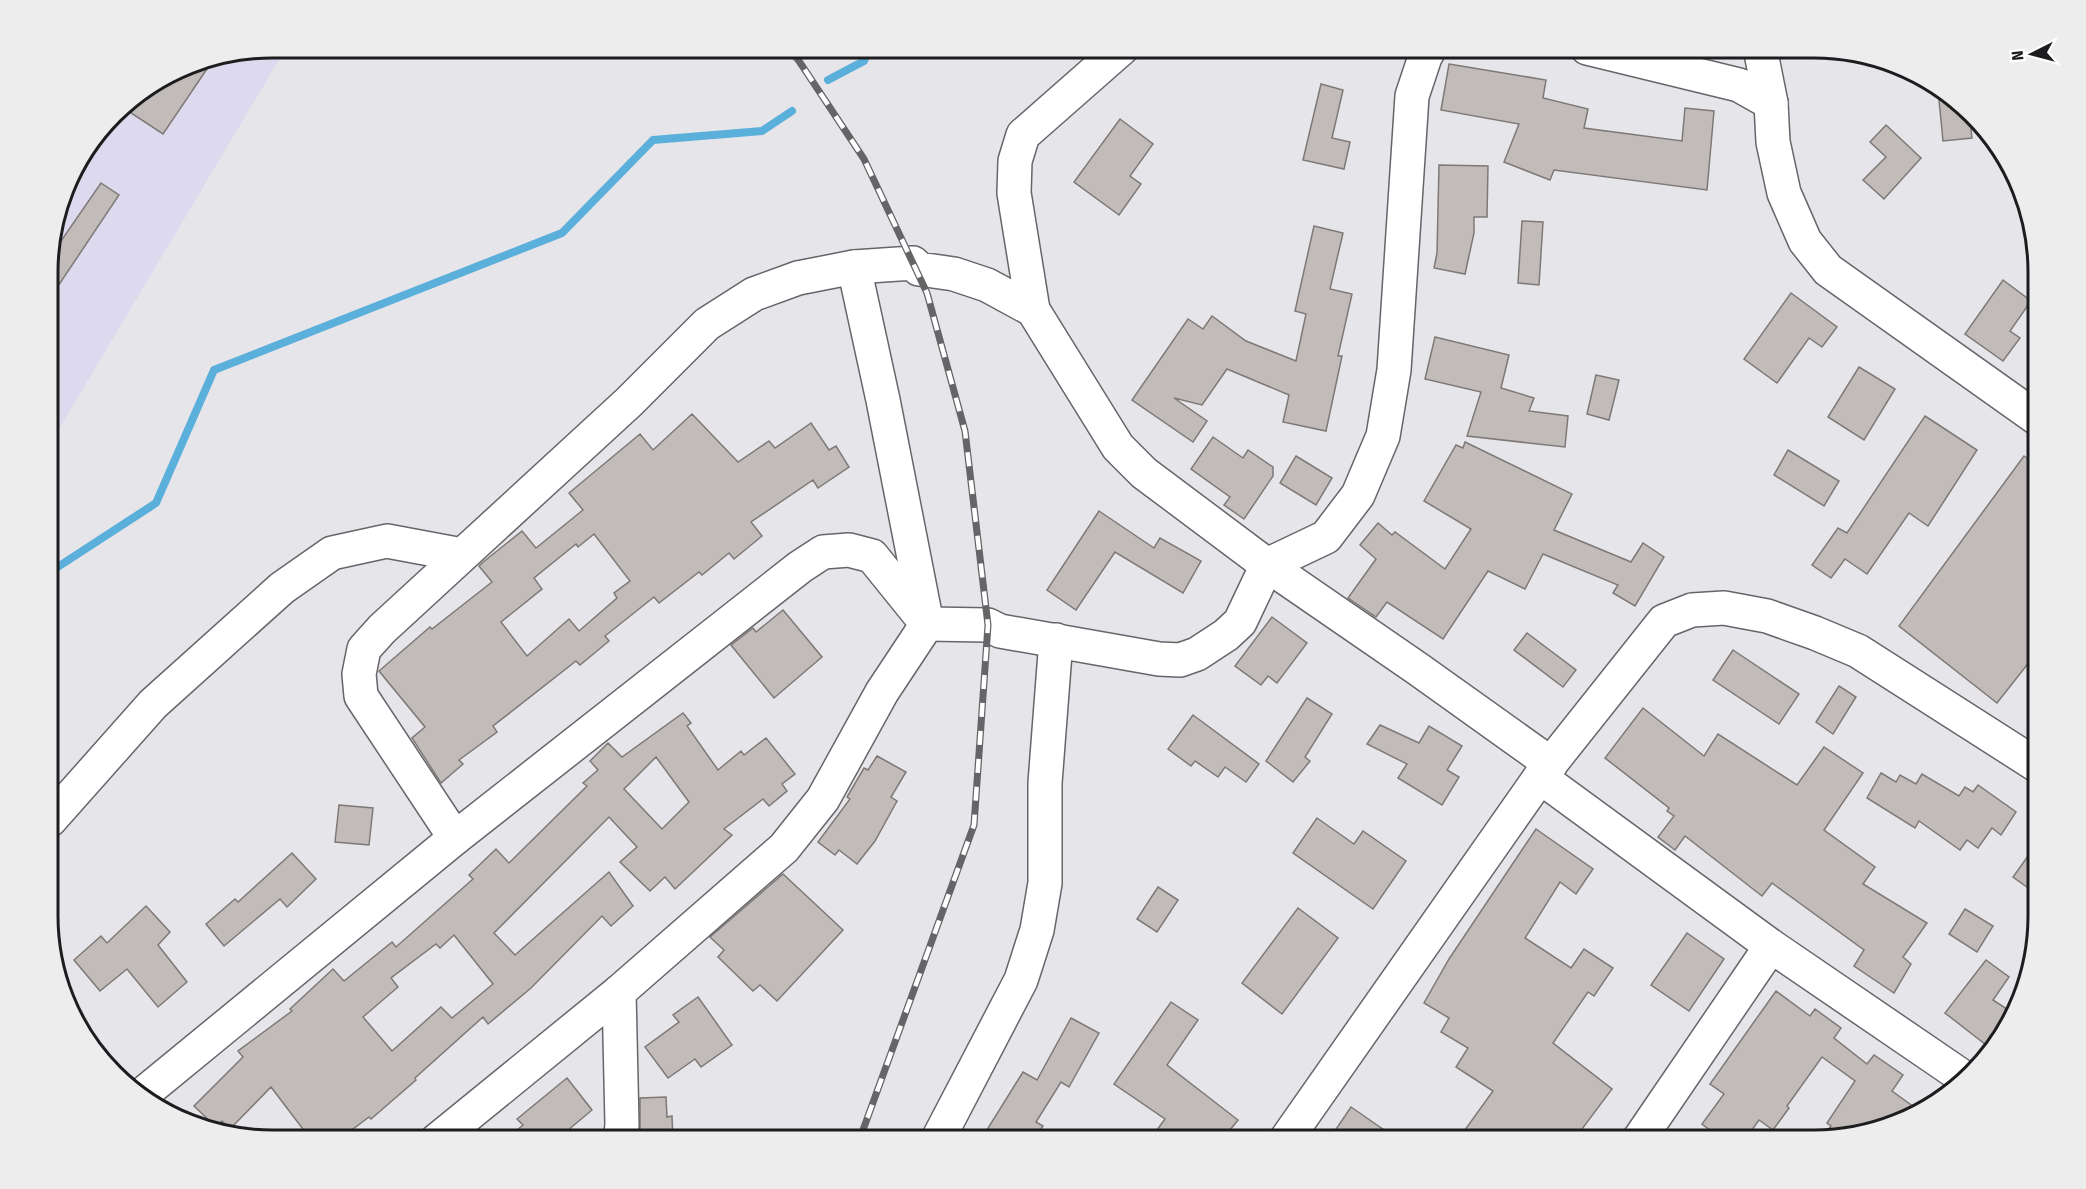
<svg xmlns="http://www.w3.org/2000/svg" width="2086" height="1189" font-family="'Fira Sans Condensed',sans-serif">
<rect width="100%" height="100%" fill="#e6e5ea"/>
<!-- industrial -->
<polygon fill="#ddd9ee" points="273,48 286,48 50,444 50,244 71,173 124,104 187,65"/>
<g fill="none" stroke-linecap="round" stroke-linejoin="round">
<!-- stream -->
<g stroke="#5bafdb" stroke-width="8">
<polyline points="828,80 864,61 869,48"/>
<polyline points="50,572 156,503 214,370 562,233 653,140 762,131 792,111"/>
</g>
</g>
<!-- building -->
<g fill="#c1bcb9" stroke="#7e7977" stroke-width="1.5" fill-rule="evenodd">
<polygon points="213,60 163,134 122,107 187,65"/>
<polygon points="1449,64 1546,80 1543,98 1588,109 1584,128 1682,141 1685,108 1714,111 1707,190 1554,170 1550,180 1504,162 1519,124 1441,110"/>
<polygon points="1321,84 1343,90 1332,138 1350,142 1344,169 1303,160"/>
<polygon points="1938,90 1970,120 1972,138 1943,141"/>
<polygon points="1120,119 1153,144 1130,176 1141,184 1119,215 1074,182"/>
<polygon points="1886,125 1921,158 1884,199 1863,180 1886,157 1870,142"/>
<polygon points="1439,165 1488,166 1487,217 1474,217 1474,233 1465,274 1434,268 1437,253"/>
<polygon points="101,183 119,195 50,298 50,257"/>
<polygon points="1522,221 1543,222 1539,285 1518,283"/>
<polygon points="1314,226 1343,233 1330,289 1352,294 1338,356 1342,356 1326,431 1283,422 1289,395 1227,369 1202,405 1174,398 1207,421 1193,442 1132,400 1188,319 1203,329 1212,316 1246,341 1296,361 1306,314 1295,311"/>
<polygon points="2003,280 2031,301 2010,331 2020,338 2003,361 1965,334"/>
<polygon points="1791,293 1837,327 1822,347 1809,338 1777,383 1744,359"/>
<polygon points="1435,337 1509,355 1501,388 1534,398 1529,411 1568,416 1565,447 1467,436 1481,392 1425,379"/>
<polygon points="1859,367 1895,389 1864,440 1828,417"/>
<polygon points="1596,375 1619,380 1609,420 1587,414"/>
<path d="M692 414 738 462 769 441 775 448 811 423 829 450 836 446 849 467 818 488 813 480 751 522 762 536 734 559 729 553 702 575 699 572 659 603 654 597 605 636 609 641 580 665 576 661 493 726 497 732 459 760 463 764 441 783 412 738 425 727 379 671 430 627 432 629 492 582 479 566 482 563 522 531 536 548 583 510 569 493 640 434 653 450ZM594 534 630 581 614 593 617 598 579 631 569 619 527 656 501 622 542 589 534 578 576 544 578 547Z"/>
<polygon points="1925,416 1977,450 1928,526 1909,513 1867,574 1845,559 1831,578 1812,565 1838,528 1847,533"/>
<polygon points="1213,437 1243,458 1248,450 1273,467 1273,476 1244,519 1224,505 1230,497 1191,469"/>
<polygon points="1465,442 1572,494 1554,530 1631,562 1643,543 1664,557 1635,606 1613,593 1618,585 1543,554 1525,589 1488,571 1443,639 1387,602 1376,617 1348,598 1376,559 1360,545 1378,523 1392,535 1395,532 1445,569 1471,529 1424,501 1456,445 1463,448"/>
<polygon points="1788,450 1839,481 1824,506 1774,475"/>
<polygon points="1296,456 1332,478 1316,505 1280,483"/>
<polygon points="2024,456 2038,466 2038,651 1997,703 1899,626"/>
<polygon points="1099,511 1154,548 1160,538 1201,561 1183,593 1115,552 1076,610 1047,590"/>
<polygon points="783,610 822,657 774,698 731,645 753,628 756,632"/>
<polygon points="1272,617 1307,643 1277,683 1268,676 1261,685 1235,666"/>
<polygon points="1527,633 1576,670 1563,687 1514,650"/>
<polygon points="1733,650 1799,694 1779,724 1713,680"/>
<polygon points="1839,686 1856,697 1833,734 1816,722"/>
<polygon points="1307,698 1332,714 1305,757 1310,761 1293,782 1266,761"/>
<polygon points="1643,708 1704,756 1718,734 1797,785 1824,747 1863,773 1824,830 1875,867 1863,884 1927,923 1903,957 1911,964 1894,993 1854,966 1864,950 1772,883 1762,896 1685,836 1675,850 1658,837 1674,816 1667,811 1669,808 1605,758"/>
<path d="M683 713 691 723 687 726 718 770 741 751 744 755 766 738 795 774 782 784 787 791 769 806 763 799 724 829 732 835 675 889 665 877 650 891 620 862 637 847 609 817 494 933 515 955 609 872 633 906 611 926 602 916 531 988 488 1024 483 1017 415 1078 416 1080 371 1119 369 1117 337 1141H312L271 1087 230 1129 222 1121 216 1127 194 1106 243 1057 238 1051 292 1011 290 1009 333 969 344 981 392 942 396 947 473 879 469 875 496 849 509 863 587 786 583 783 598 770 590 761 608 743 622 757ZM656 757 689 802 662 829 624 789ZM454 935 493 984 452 1018 441 1007 392 1051 363 1017 398 987 391 978 436 944 440 948Z"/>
<polygon points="1193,715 1259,764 1246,782 1225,767 1218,777 1195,761 1191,766 1168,749"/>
<polygon points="1380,725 1419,743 1429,726 1462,746 1447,770 1459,777 1442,805 1398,778 1407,764 1367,744"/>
<polygon points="877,756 906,772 891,797 897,801 875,841 857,864 839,850 835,855 818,842 850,799 847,797 864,768 868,770"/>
<polygon points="1881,773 1896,782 1900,775 1916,784 1922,774 1959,796 1965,787 1973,792 1978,785 2016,812 2001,835 1992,828 1978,848 1967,840 1960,850 1919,821 1915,828 1867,798"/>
<polygon points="339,805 373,808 369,845 335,842"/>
<polygon points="1317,818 1354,844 1363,831 1406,861 1373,909 1293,853"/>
<polygon points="1536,829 1593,869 1576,894 1560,882 1525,938 1571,968 1584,949 1613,968 1594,996 1588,992 1553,1043 1612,1089 1573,1141 1457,1141 1493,1091 1456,1067 1468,1048 1441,1032 1449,1018 1424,1003 1449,959"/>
<polygon points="2038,842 2038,895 2013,877"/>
<polygon points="292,853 316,879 287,907 280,899 224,946 206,924 235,899 238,902"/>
<polygon points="783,874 843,930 777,1001 760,985 753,991 718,957 724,950 710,937"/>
<polygon points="1158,887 1178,900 1157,932 1137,919"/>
<polygon points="146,906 170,932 158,945 187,982 158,1007 127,969 100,991 74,960 101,936 107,943"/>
<polygon points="1298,908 1338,938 1282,1014 1242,983"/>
<polygon points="1965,909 1993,926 1977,952 1949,934"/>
<polygon points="1687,933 1724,959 1689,1011 1651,985"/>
<polygon points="1986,960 2009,977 1993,1000 2013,1013 2008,1028 1990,1048 1945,1013"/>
<polygon points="1776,991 1810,1016 1815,1009 1841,1028 1834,1038 1867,1064 1874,1055 1903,1075 1892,1091 1921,1112 1885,1129 1820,1141 1831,1126 1827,1123 1855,1081 1822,1057 1787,1106 1789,1108 1773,1130 1759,1120 1744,1141 1724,1141 1702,1124 1724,1094 1710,1084"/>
<polygon points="698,997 732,1045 701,1067 695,1059 668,1078 645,1047 679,1022 673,1015"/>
<polygon points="1171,1002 1198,1020 1167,1065 1238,1120 1221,1141 1149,1141 1165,1119 1114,1084"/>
<polygon points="1071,1018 1099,1033 1069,1087 1061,1082 1036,1122 1043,1126 1033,1141 980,1141 1023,1072 1037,1080"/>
<polygon points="567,1078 592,1110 555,1141 504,1141 523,1125 517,1119"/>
<polygon points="666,1097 667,1117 672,1116 673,1141 640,1141 640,1098"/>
<polygon points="1351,1107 1400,1141 1328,1141"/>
</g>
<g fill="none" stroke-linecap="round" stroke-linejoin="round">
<defs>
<g id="minor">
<polyline points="1587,48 1739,85 1771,103"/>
<polyline points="1760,48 1771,103 1773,142 1784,193 1805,241 1828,270 2038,419"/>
<polyline points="1033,310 1014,193 1015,161 1023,135 1122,48"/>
<polyline points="927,624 988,625 1000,631 1159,659 1180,660 1197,654 1226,635 1240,622 1267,565 1326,537 1358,495 1383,436 1394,370 1412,96 1425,57 1430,48"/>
<polyline points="1540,777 1771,946"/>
<polyline points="50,820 153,704 282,588 332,553 387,541 462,555"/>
<polyline points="455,838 361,696 359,674 364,649 382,629 629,402 707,324 754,294 798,278 854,267 913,263 919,269 954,274 987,285 1033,310 1118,447 1144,473 1267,565 1418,669 1551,764"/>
<polyline points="143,1094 455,838 800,567 823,552 849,550 872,556 927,624"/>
<polyline points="436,1141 619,992"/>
<polyline points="620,1141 622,1125 619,992 784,848 823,799 882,692 927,624 883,400 854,267"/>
<polyline points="937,1141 1021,980 1037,930 1045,883 1045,783 1056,640"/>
<polyline points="1285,1141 1540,777 1664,621 1692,610 1724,608 1767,616 1815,633 1858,651 2038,766"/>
<polyline points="1638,1141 1771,946 1963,1077"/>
</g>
</defs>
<!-- minor casing -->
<use href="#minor" stroke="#66656a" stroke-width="36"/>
<!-- minor -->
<use href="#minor" stroke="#fff" stroke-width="33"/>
<defs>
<polyline id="rail" points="787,48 799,61 864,159 927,293 965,431 988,625 974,825 859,1141"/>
</defs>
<!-- rail casing -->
<use href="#rail" stroke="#656568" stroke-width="7"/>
<!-- rail -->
<use href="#rail" stroke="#fff" stroke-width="4.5" stroke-dasharray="14" stroke-linecap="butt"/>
</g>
<!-- crop -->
<path d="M0 0H2086V1189H0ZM272 58H1814A214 214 0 0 1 2028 272V916A214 214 0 0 1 1814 1130H272A214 214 0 0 1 58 916V272A214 214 0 0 1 272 58Z" fill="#ededed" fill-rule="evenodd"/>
<path fill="none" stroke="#1d1d1f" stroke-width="3" d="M272 58H1814A214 214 0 0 1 2028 272V916A214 214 0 0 1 1814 1130H272A214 214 0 0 1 58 916V272A214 214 0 0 1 272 58Z"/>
<!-- north arrow -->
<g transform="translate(2032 54) rotate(264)" stroke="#ffffff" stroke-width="4.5" paint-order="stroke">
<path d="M0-4.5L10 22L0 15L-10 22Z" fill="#1d1d1f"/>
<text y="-9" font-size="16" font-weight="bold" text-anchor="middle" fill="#1d1d1f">N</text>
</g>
</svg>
